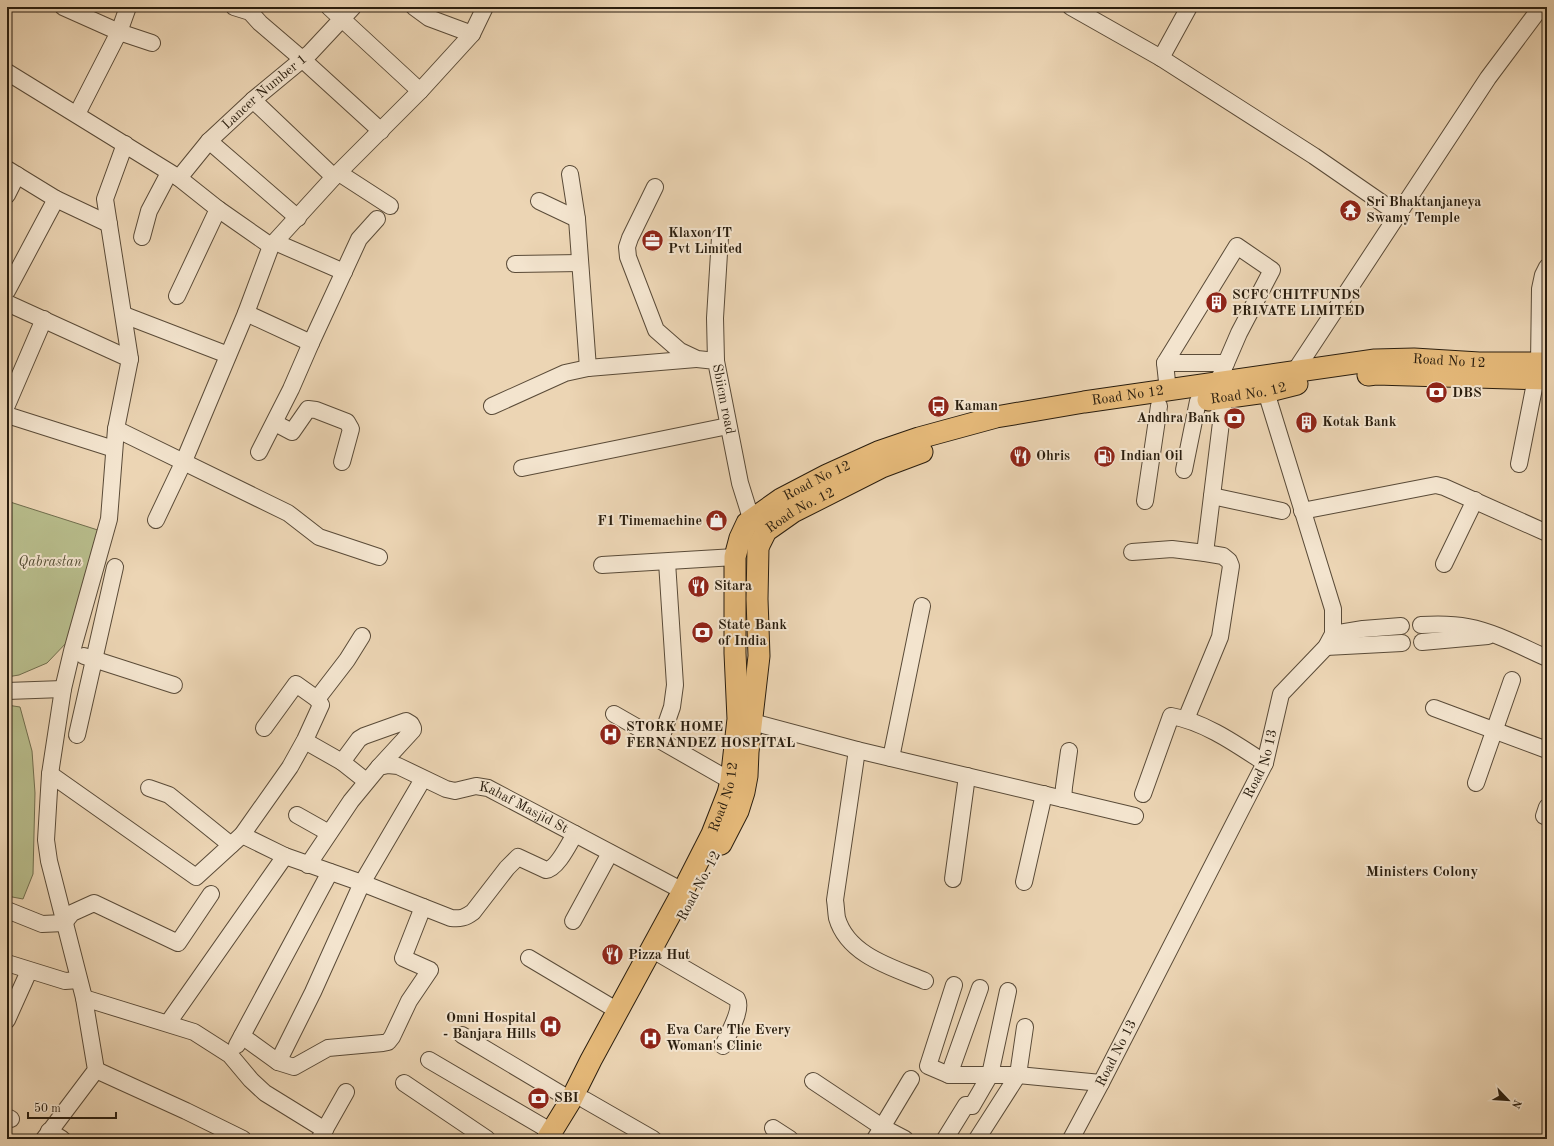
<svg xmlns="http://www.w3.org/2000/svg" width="1554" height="1146" font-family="'Old Standard TT',serif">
<rect width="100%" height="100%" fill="#ecd5b4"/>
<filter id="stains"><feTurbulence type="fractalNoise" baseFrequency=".005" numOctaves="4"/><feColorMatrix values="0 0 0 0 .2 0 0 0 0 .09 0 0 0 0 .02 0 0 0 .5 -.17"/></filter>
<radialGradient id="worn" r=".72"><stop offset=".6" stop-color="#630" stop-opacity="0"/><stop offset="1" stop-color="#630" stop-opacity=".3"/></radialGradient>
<!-- green -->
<g fill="#b8bd8c" stroke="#706d4d">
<polygon points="7,501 104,532 69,640 47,663 19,675 7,677"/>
<polygon points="7,705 20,707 32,751 35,793 33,874 23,899 7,896"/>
</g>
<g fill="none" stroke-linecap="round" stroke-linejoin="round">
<defs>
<g id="minor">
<polyline points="63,7 119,32 152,43"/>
<polyline points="234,7 250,12 260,23 302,59 381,131"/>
<polyline points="329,7 420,91"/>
<polyline points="414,7 429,18 472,34"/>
<polyline points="1071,7 1161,58 1314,156 1398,214"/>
<polyline points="1161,58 1189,7"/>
<polyline points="7,72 179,178 218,209 271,246"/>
<polyline points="253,100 334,177"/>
<polyline points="77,114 119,32 128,7"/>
<polyline points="209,141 298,218"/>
<polyline points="7,169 56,199 109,224"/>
<polyline points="339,173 390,206"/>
<polyline points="570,174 577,219 588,368"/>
<path id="s1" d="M179 178 209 141 253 100 310 53 353 7"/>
<path id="s2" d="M655 187 630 238 627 247 628 257 656 330 680 351 697 359 716 361 740 483 750 515 761 525"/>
<polyline points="7,195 17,175"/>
<polyline points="539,201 577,219"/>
<polyline points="142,237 149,211 169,173"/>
<polyline points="275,242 344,272"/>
<polyline points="515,264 580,263"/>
<polyline points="7,291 56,199"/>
<polyline points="177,296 218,209"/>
<polyline points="7,303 130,359"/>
<polyline points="246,313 311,343"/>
<polyline points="124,315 228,355"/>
<polyline points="716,361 715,318 720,237"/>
<polyline points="1165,363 1226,363"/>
<polyline points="1295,371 1488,78 1541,7"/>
<polyline points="1168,391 1165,363 1237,246 1272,270 1239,333 1217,384"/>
<polyline points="7,405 44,319"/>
<polyline points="492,406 565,373 588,368 696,359"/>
<polyline points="7,415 114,449"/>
<polyline points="275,423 292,432 308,409 316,410 347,422 351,429 342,462"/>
<polyline points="116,429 288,513 319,537 379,557"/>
<polyline points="259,452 291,389 311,343 359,239 377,219"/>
<polyline points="1519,464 1539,363 1540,289 1543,275 1547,267"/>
<polyline points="522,468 728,426"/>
<polyline points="1184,470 1198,401"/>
<polyline points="1212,496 1282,511"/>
<polyline points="1145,501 1159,406"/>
<polyline points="1302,511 1436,485 1444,487 1547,533"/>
<polyline points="156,520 184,461 246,313 271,246 334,177 420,91 472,34 485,7"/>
<polyline points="1132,552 1172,549 1205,553 1223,556 1229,561 1231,566 1220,637 1186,719"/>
<polyline points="1205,553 1224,398"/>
<polyline points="1444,564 1475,500"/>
<polyline points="602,565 735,557"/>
<path d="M1421 625C1437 624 1453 624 1468 627 1495 632 1522 647 1547 658"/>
<polyline points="1333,634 1363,629 1401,626"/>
<polyline points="1422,642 1488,636"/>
<polyline points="1326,647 1402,643"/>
<polyline points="84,656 174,685"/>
<polyline points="7,691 63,689"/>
<polyline points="1434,708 1547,750"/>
<polyline points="614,714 731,781"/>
<polyline points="741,719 857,750 1135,816"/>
<polyline points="264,728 296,684 317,699"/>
<polyline points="663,733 672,707 675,685 667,562"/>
<polyline points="77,735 115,567"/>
<polyline points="305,741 342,762 366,781"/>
<path d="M857 750 835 900C836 906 836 912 837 918 848 956 894 968 925 981"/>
<polyline points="891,758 922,606"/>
<polyline points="342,762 359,739 364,736 406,721 411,724 413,728 413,730 379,767"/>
<polyline points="50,774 196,877 242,835 290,767 305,740 321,705 317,699 347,660 362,636"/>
<polyline points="1476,783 1512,680"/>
<polyline points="149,788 169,795 231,845"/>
<path d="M1143 794 1171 716C1205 722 1236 744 1265 763"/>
<polyline points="1063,799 1064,787 1069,751"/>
<polyline points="1547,807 1544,816 1547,817"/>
<polyline points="297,815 329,833"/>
<path d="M242 835 285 856 362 883 451 918C460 919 465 918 473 912L507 868 518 857 546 870C557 869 569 844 575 834"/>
<path id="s3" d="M308 865 351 801 379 767 388 765 398 766 446 789 455 791 476 786 488 788 683 891"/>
<polyline points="953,879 967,776"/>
<polyline points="1024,882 1044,794"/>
<polyline points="7,910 42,924 64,923 72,913 94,903 178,943 211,894"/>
<polyline points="573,921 610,853"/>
<path d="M651 949 737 999C743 1010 728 1034 723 1046"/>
<polyline points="529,958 618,1011"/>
<polyline points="7,963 65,981 79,980"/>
<polyline points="954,985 928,1066 949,1075 1018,1075 1101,1083"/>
<polyline points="84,998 194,1032 230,1055 251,1080 265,1093 325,1130"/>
<polyline points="7,1020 29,971"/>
<polyline points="168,1023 285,856"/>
<polyline points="462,1035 571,1100"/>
<polyline points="242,1036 278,1062 294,1067 328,1048 383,1043 388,1042 392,1037 409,1001 430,970 403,958 423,907"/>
<polyline points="237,1045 330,872"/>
<polyline points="429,1060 552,1132"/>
<polyline points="278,1062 313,992 362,883 423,779"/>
<polyline points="96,1070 186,1111 243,1139"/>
<polyline points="949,1075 980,988"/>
<polyline points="813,1081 882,1127 905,1139"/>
<polyline points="404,1083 487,1139"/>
<polyline points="585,1100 653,1139"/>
<polyline points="7,1117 11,1119"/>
<polyline points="773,1128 790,1139"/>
<polyline points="49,1131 62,1139"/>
<polyline points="320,1138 346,1092"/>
<polyline points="44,1139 96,1070 84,998 49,861 46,840 50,774 63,689 72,651 109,519 116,429 130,359 105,199 125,144"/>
<polyline points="875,1139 911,1079"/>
<polyline points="945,1139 966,1105 972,1106 990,1075 1008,991"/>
<polyline points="977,1139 1018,1075 1025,1027"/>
<path id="s4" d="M1071 1139 1101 1083 1265 763 1281 694 1326 647 1333 634V609L1263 382"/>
</g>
<g id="major">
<polyline points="1368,375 1376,374 1547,379"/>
<path id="s5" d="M1208 400 1266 392 1297 384"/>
<path id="s6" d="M721 844 738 811 744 792 747 776 748 752 759 656 757 599 758 548 760 543 766 531 793 512 882 467 922 452"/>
<path id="s7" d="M547 1139 571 1100 591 1060 683 891 712 834 728 793 731 781 738 719 735 653V557L740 538 747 523 781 499 827 475 878 452 919 438 996 417 1084 402 1375 360 1414 359 1479 363H1547"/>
</g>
</defs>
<!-- minor casing -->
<use href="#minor" stroke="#5a4b38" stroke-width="18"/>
<!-- major casing -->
<use href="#major" stroke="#291d0e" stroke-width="23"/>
<!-- minor -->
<use href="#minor" stroke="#f3e4ce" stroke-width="16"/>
<!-- major -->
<use href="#major" stroke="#e6ba7a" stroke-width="21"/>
</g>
<!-- icons -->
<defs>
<symbol id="temple-disc" viewBox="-11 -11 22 22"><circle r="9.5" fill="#8f2418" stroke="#f3e4ce"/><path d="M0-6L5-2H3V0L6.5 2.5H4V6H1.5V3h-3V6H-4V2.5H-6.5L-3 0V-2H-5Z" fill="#fff"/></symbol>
<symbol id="office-disc" viewBox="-11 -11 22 22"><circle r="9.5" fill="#8f2418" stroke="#f3e4ce"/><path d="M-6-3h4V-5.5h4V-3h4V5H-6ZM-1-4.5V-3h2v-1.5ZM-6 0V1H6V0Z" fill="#fff"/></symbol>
<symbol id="building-disc" viewBox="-11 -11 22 22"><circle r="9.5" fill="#8f2418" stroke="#f3e4ce"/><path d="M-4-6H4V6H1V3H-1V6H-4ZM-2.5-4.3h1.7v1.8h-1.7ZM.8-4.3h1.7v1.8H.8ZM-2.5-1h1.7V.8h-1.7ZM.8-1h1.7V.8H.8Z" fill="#fff"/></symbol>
<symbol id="bank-disc" viewBox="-11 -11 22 22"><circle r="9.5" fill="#8f2418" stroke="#f3e4ce"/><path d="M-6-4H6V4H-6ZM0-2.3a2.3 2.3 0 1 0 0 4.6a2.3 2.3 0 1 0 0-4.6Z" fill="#fff"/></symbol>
<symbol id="bus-disc" viewBox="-11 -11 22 22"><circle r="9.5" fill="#8f2418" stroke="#f3e4ce"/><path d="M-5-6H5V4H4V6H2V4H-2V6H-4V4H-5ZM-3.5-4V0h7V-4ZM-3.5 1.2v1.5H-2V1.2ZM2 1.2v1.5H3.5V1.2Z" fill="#fff"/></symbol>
<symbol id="restaurant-disc" viewBox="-11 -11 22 22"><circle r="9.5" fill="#8f2418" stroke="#f3e4ce"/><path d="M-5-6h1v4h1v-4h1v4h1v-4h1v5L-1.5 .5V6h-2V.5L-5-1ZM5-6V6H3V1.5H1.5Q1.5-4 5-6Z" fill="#fff"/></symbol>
<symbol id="fuel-disc" viewBox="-11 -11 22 22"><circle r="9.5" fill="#8f2418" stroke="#f3e4ce"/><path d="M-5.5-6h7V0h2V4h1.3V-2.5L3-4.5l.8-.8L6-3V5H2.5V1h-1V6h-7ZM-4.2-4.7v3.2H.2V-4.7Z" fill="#fff"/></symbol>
<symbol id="shop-disc" viewBox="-11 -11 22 22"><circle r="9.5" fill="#8f2418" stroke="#f3e4ce"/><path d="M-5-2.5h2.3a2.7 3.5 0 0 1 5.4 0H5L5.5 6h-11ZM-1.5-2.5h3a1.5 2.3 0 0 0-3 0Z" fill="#fff"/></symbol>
<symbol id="hospital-disc" viewBox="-11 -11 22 22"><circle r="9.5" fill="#8f2418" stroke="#f3e4ce"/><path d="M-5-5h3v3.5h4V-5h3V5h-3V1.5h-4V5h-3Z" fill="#fff"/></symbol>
</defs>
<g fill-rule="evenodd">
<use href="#temple-disc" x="1338" y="198" width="25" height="25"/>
<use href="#office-disc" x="640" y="228" width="25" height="25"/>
<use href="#building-disc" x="1204" y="290" width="25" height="25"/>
<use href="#bank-disc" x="1424" y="380" width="25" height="25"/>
<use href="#bus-disc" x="926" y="394" width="25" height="25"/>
<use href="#bank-disc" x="1222" y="406" width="25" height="25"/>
<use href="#building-disc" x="1294" y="410" width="25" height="25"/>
<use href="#restaurant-disc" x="1008" y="444" width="25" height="25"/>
<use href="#fuel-disc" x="1092" y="444" width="25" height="25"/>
<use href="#shop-disc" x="704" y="508" width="25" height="25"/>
<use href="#restaurant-disc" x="686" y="574" width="25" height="25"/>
<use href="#bank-disc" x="690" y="620" width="25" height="25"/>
<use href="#hospital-disc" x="598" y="722" width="25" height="25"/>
<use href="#restaurant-disc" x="600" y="942" width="25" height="25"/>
<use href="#hospital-disc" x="538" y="1014" width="25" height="25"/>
<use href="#hospital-disc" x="638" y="1026" width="25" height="25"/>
<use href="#bank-disc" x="526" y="1086" width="25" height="25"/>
</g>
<g text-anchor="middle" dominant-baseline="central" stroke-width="4" stroke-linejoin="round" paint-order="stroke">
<!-- street labels -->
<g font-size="14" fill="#291d0e" stroke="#f3e4ce">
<text stroke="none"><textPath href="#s1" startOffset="122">Lancer Number 1</textPath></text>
<text stroke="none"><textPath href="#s7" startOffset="1394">Road No 12</textPath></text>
<text stroke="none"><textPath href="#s5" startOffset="41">Road No. 12</textPath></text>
<text stroke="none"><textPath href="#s7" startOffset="1070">Road No 12</textPath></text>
<text stroke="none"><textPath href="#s2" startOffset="263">Sbiicm road</textPath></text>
<text stroke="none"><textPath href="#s7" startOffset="746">Road No 12</textPath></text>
<text stroke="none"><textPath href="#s6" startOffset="361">Road No. 12</textPath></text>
<text stroke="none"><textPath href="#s4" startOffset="421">Road No 13</textPath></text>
<text stroke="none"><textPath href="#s7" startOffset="386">Road No 12</textPath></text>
<text stroke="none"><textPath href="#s3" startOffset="277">Kahaf Masjid St</textPath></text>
<text transform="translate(699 886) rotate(-62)">Road No. 12</text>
<text stroke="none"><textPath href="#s4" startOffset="97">Road No 13</textPath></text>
</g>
<!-- poi labels -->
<g font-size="14" font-weight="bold" fill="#291d0e" stroke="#f3e4ce" text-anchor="start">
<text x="1366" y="202">Sri Bhaktanjaneya<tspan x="1366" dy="16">Swamy Temple</tspan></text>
<text x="668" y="233">Klaxon IT<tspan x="668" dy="16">Pvt Limited</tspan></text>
<text x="1232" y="295">SCFC CHITFUNDS<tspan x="1232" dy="16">PRIVATE LIMITED</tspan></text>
<text x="1452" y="393">DBS</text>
<text x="954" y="406">Kaman</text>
<text x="1220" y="418" text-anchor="end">Andhra Bank</text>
<text x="1322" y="422">Kotak Bank</text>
<text x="1036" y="456">Ohris</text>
<text x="1120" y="456">Indian Oil</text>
<text x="702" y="521" text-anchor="end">F1 Timemachine</text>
<text x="714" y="586">Sitara</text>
<text x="718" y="625">State Bank<tspan x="718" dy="16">of India</tspan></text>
<text x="626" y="727">STORK HOME<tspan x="626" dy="16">FERNANDEZ HOSPITAL</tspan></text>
<text x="628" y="955">Pizza Hut</text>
<text x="536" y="1018" text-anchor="end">Omni Hospital<tspan x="536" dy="16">- Banjara Hills</tspan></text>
<text x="666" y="1030">Eva Care The Every<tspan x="666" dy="16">Woman's Clinic</tspan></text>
<text x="554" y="1098">SBI</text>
</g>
<!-- park labels -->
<g font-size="14" font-style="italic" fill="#544d34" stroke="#f3e4ce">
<text x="50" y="562">Qabrastan</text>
</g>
<!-- neighbourhood labels -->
<g font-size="15" font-weight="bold" fill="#291d0e" stroke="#f3e4ce">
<text x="1422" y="872">Ministers Colony</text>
</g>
</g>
<!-- margin -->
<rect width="1554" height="1146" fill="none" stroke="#ecd5b4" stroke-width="24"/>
<rect x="8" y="8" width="1538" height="1130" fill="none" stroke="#291d0e" stroke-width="2"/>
<rect x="12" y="12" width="1530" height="1122" fill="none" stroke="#291d0e"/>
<!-- north arrow -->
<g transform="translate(1508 1100) rotate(115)" stroke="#f3e4ce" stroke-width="3" paint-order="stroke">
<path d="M0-3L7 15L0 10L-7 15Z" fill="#291d0e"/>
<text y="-6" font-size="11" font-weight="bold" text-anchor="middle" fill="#291d0e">N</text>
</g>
<!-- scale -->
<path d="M28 1112v6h88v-6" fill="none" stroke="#291d0e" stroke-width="2"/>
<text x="34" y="1112" font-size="12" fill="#291d0e" stroke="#f3e4ce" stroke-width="3" paint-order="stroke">50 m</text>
<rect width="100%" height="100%" filter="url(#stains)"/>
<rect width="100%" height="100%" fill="url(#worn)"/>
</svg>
